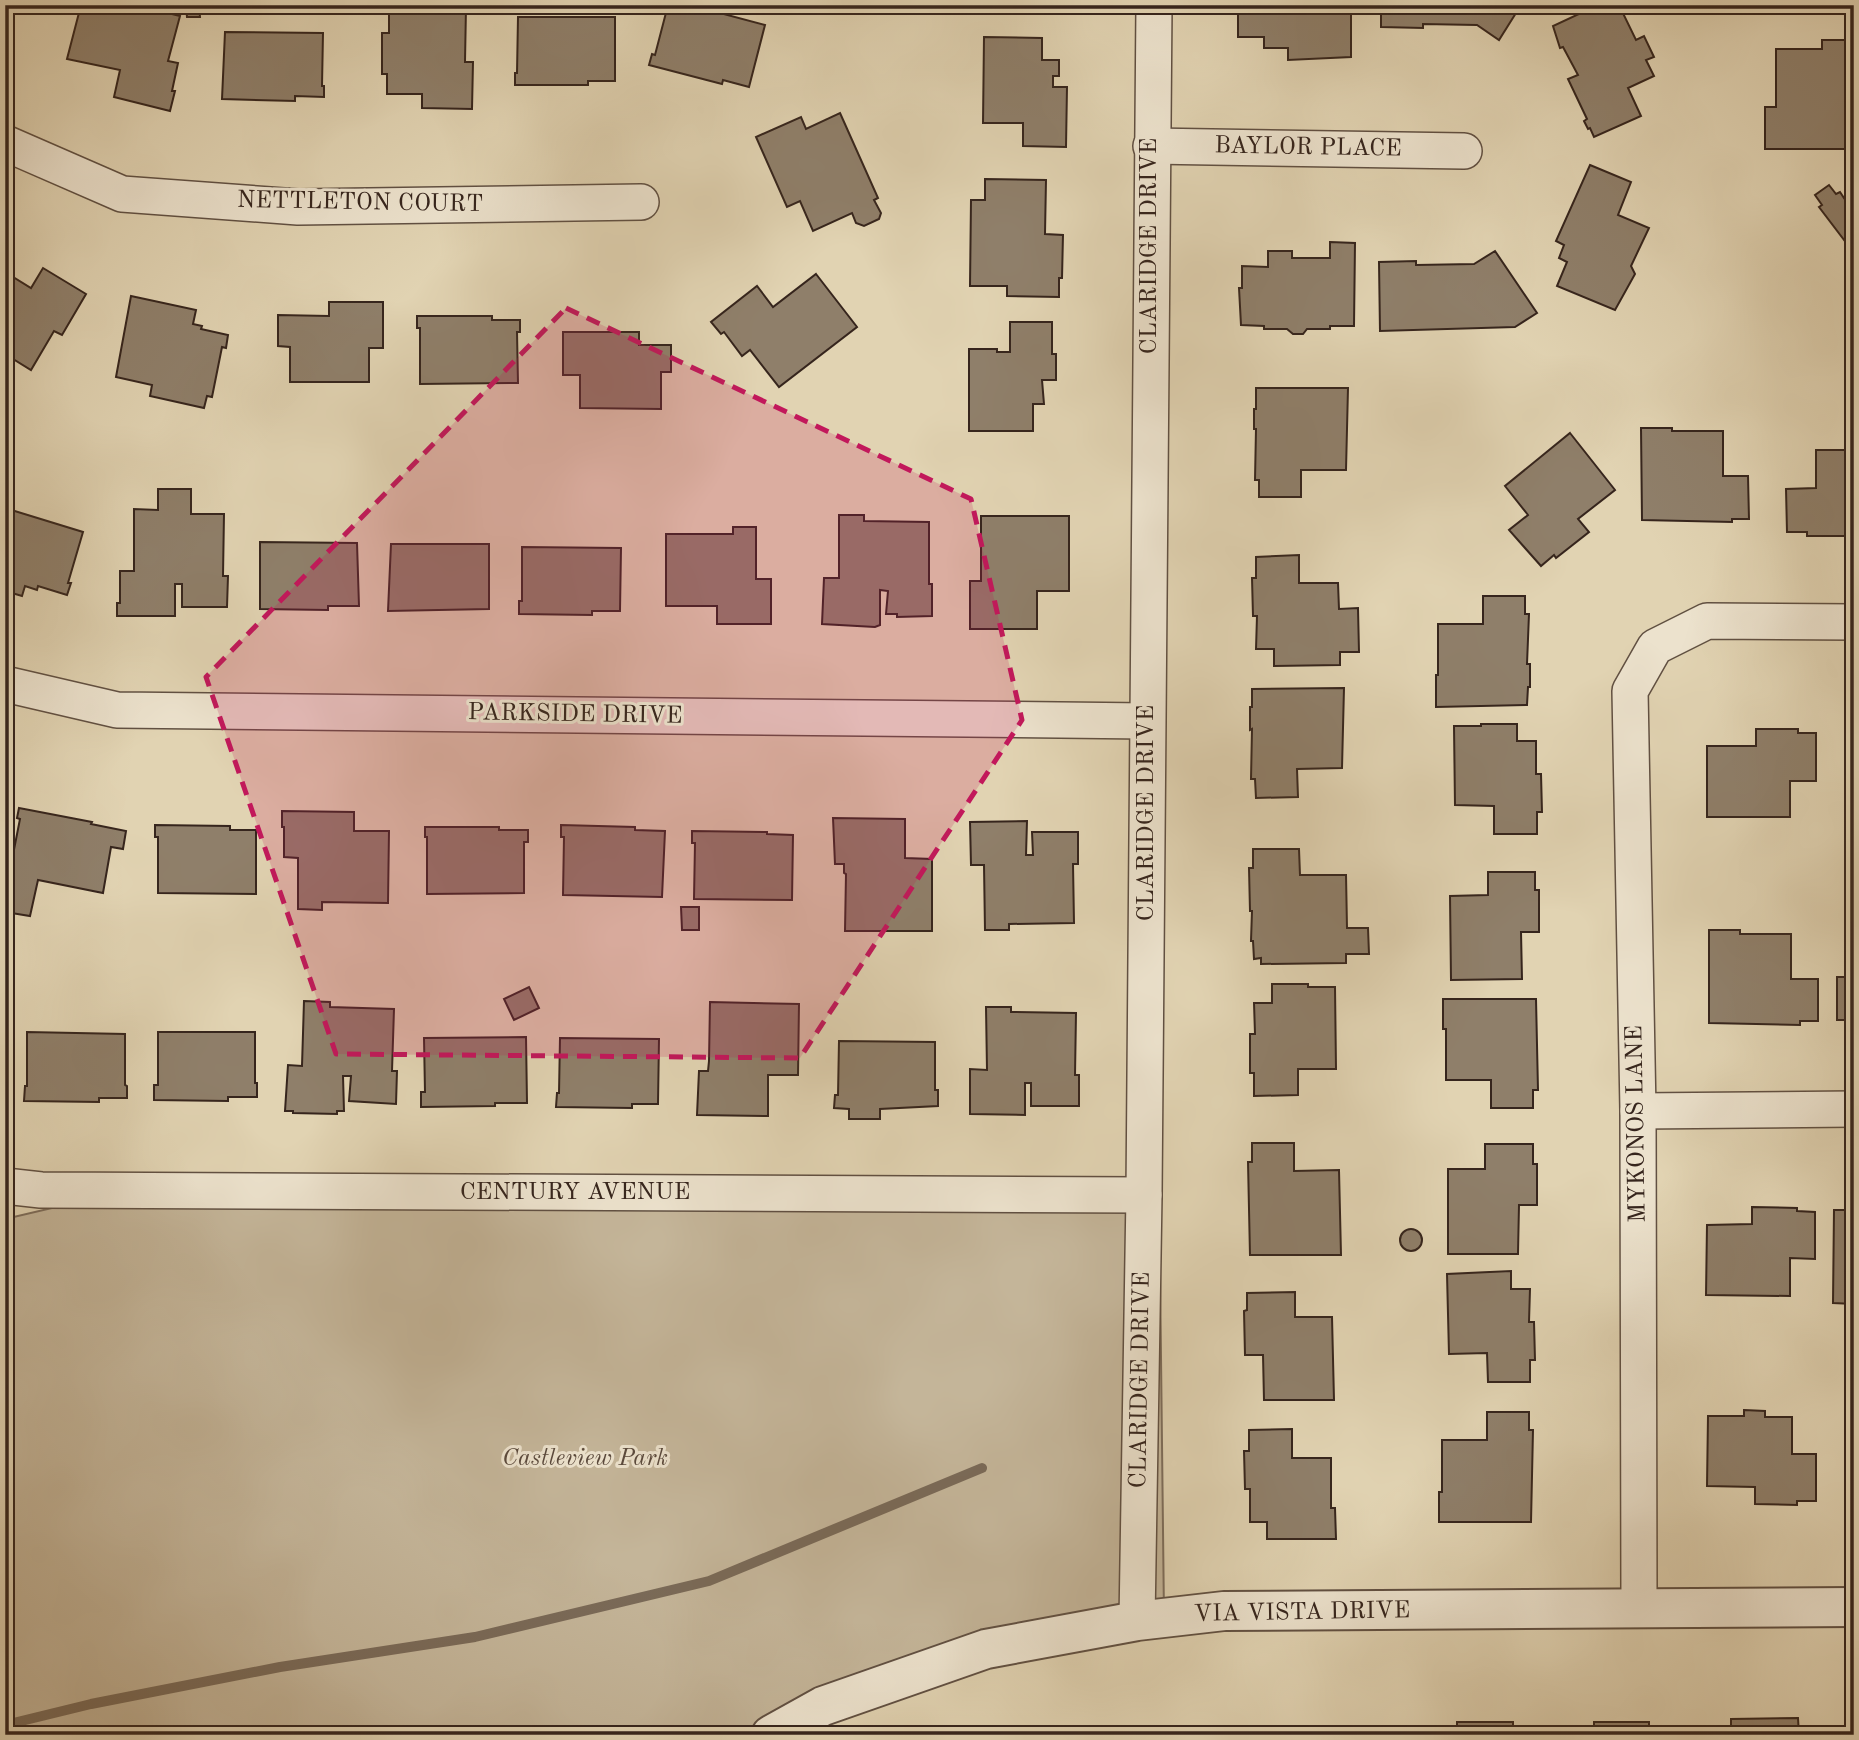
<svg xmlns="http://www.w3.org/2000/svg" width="1859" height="1740" font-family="'Old Standard TT',serif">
<rect width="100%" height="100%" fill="#e1d3b2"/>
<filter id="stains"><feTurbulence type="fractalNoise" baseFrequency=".00286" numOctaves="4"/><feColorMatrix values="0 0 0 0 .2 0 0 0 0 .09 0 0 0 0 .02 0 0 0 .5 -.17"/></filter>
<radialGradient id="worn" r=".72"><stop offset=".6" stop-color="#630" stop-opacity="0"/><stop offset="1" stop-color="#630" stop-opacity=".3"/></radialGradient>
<!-- green -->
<polygon fill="#c4b599" stroke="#7d6d5b" stroke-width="2" points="154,1184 1159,1185 1164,1616 763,1735 5,1735 5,1219"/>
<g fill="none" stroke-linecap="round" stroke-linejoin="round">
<!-- stream -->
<polyline stroke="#7a6a58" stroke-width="10" points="5,1725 91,1704 280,1667 475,1637 709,1581 982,1468"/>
</g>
<!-- building -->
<g fill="#8f7f6a" stroke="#36251d" stroke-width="2">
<polygon points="81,5 136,5 180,16 168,61 178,63 172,91 175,91 170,111 114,97 120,70 67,59"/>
<polygon points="186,5 199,5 200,17 187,17"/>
<polygon points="668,5 690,5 765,25 749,87 723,80 722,84 649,65 652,54 655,55"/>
<polygon points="1238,5 1346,5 1346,14 1351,14 1351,57 1288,60 1288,48 1264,48 1264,37 1238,37"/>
<polygon points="1381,5 1521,5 1499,40 1477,25 1423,24 1423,28 1381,27"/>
<polygon points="1598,5 1619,5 1636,40 1644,36 1654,57 1646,60 1654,76 1628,88 1641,116 1594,137 1590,128 1588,129 1584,121 1587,119 1568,79 1578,75 1563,47 1560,48 1553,26"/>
<polygon points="389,6 466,7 465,62 473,62 472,109 422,108 422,94 387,94 387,74 382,74 382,33 389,33"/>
<polygon points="518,17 615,17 615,81 588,81 588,85 515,85 515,73 517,73"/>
<polygon points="225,32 323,33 322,86 324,86 324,97 295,96 295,101 222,99"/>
<polygon points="984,37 1042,38 1042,60 1059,60 1059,76 1053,76 1053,87 1067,87 1066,147 1023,146 1023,123 983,123"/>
<polygon points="1822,40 1854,40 1854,90 1848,90 1848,149 1765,149 1765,107 1776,107 1776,49 1822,49"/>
<polygon points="840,113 878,198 874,200 881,213 879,219 864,226 856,223 852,213 813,231 800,201 787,207 756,137 801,117 806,129"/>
<polygon points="1590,165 1631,182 1618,215 1649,228 1631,266 1635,274 1615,310 1557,286 1567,262 1559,258 1564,245 1556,241"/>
<polygon points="985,179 1046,180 1045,234 1063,235 1062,278 1059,278 1059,297 1007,296 1007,286 970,286 971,200 985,200"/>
<polygon points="1829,185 1836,194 1840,192 1844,198 1854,191 1854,253 1819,207 1822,205 1815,195"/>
<polygon points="1330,242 1355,243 1354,326 1330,326 1330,329 1307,329 1303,334 1293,334 1287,329 1264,329 1264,326 1241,325 1239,288 1242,288 1242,266 1268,267 1268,251 1292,251 1292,258 1330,258"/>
<polygon points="1495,251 1537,313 1515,327 1380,331 1379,262 1416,261 1416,265 1474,264"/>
<polygon points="43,268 86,294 62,335 54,331 31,370 5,354 5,272 31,288"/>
<polygon points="816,274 857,327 779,387 750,350 742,356 724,332 721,334 711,322 757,286 773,307"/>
<polygon points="131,296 196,310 193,324 202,326 201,329 228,335 226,348 222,347 212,397 207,396 204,408 150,396 152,385 116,377"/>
<polygon points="329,302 383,302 383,348 369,348 369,382 290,382 290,347 278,346 278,315 329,316"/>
<polygon points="417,316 492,316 492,320 520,320 520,332 517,332 518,383 420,384 420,328 417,328"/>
<polygon points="1010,322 1052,322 1052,354 1056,354 1056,380 1042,380 1044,404 1033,404 1033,431 969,431 969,349 997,349 997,352 1010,352"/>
<polygon points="563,332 639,332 639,345 671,345 671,372 661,372 661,409 580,408 580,375 563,375"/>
<polygon points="1256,388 1348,388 1346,470 1301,470 1301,497 1259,497 1259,480 1255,480 1256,429 1254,429 1254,409 1256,409"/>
<polygon points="1641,428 1672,428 1672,431 1723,431 1723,476 1748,476 1749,519 1732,519 1732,522 1642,520"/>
<polygon points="1570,433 1615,490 1578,519 1589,532 1556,558 1554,555 1541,566 1509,530 1528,515 1505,486"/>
<polygon points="1816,450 1854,450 1854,532 1846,532 1846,536 1807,536 1807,532 1787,532 1786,489 1816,488"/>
<polygon points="158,489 191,489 191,514 224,514 223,576 228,576 227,607 182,607 182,584 175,584 175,616 117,616 117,603 120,603 120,571 134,571 134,509 158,510"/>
<polygon points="5,508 83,532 68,583 71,583 67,595 38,586 37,590 25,586 22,596 5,591"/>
<polygon points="839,515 864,515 864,521 929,522 929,584 932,584 932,616 897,617 897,614 886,614 888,591 880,590 880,625 875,627 822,624 824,578 839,578"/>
<polygon points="981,516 1069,516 1069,591 1037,591 1037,629 970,629 970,581 981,581"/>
<polygon points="733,527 756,527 756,579 771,579 771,624 717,624 717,606 666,606 666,534 733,534"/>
<polygon points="260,542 357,543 359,606 328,606 328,610 260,609"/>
<polygon points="391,544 489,544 489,609 388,611"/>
<polygon points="522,547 621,548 620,611 592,611 592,615 519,614 519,601 522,601"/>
<polygon points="1299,555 1299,583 1338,583 1339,609 1358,608 1359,652 1340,652 1340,665 1274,666 1274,649 1256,649 1257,616 1253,616 1252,578 1256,578 1256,557"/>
<polygon points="1483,596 1525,596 1525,614 1529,614 1527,664 1530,664 1530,687 1528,687 1527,705 1436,707 1436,675 1438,675 1438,624 1483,624"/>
<polygon points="1344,688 1342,768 1297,769 1298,797 1256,798 1255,779 1251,779 1252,729 1250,730 1250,707 1252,707 1252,689"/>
<polygon points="1481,724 1517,724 1517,741 1536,741 1536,774 1541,774 1542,812 1537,812 1537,834 1494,834 1494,806 1455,805 1454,726 1481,726"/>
<polygon points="1756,729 1798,729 1798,733 1816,733 1816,781 1790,781 1790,817 1707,817 1707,746 1756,746"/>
<polygon points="1849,732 1854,732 1854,823 1848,823"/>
<polygon points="19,808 92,822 91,824 126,831 123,849 111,847 103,893 38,880 30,916 5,912 5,869 10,870 20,819 17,818"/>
<polygon points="282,811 354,812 354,831 389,831 388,903 322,902 322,910 298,909 298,858 284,857 284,827 282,827"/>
<polygon points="833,818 905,819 905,858 932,859 932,931 845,931 846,874 844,873 844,864 835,864"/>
<polygon points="1027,821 1026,855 1033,855 1032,832 1078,832 1078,864 1073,864 1074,923 1009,924 1009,930 985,930 984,865 971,865 970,822"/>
<polygon points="155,825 230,826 230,830 256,830 256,894 158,893 158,837 155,837"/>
<polygon points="561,825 635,827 635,830 665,831 662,897 563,895 564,837 561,837"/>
<polygon points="425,827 499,827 499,830 528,830 528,842 524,842 524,893 427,894 427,837 425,837"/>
<polygon points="692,831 767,832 767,834 793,835 792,900 694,899 695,843 692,843"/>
<polygon points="1253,849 1299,849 1300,875 1346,875 1347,928 1368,928 1369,954 1346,954 1346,963 1261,964 1261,958 1254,959 1253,941 1251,941 1252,911 1250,911 1249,868 1253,868"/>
<polygon points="1488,872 1535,872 1535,890 1539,890 1539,932 1521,932 1522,979 1451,980 1450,896 1488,895"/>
<polygon points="681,907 699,907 699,930 682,930"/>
<polygon points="1709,930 1740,930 1740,934 1791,934 1791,979 1818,979 1818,1021 1800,1021 1800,1025 1709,1023"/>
<rect x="1837" y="977" width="17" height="43"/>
<polygon points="1272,984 1308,984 1308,987 1335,987 1336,1069 1298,1069 1298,1095 1254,1096 1254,1073 1250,1073 1250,1034 1255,1034 1254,1003 1272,1003"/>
<polygon points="529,987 539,1008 514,1020 504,999"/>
<polygon points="1443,999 1536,999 1538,1090 1533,1090 1533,1108 1491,1108 1491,1080 1446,1080 1446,1029 1443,1029"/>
<polygon points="304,1001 330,1002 330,1007 394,1009 392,1071 397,1071 396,1104 349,1101 351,1076 343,1076 344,1111 337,1111 337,1114 293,1113 293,1111 285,1111 288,1065 302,1066"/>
<polygon points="710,1002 799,1004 798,1075 768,1075 768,1116 697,1115 699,1071 708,1071 709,1061"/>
<polygon points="986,1007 1011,1007 1011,1012 1076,1013 1075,1075 1079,1075 1079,1106 1031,1106 1031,1083 1025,1083 1025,1115 970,1114 970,1069 987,1070"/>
<polygon points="27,1032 125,1034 125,1085 127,1086 127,1098 99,1098 99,1102 24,1101 25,1086 27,1086"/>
<polygon points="158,1032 255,1032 255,1083 257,1083 257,1097 228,1097 228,1101 154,1100 154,1085 158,1085"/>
<polygon points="526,1037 527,1103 495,1103 495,1106 421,1107 421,1092 425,1092 424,1038"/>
<polygon points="560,1038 659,1039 658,1104 632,1104 632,1108 556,1107 557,1093 559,1093"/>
<polygon points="839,1041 935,1042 935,1090 938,1090 938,1106 880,1109 880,1119 849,1119 849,1109 834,1108 835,1095 838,1095"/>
<polygon points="1252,1143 1294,1143 1294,1171 1339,1170 1341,1255 1250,1255 1248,1162 1252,1162"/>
<polygon points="1485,1144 1533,1144 1533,1164 1537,1164 1537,1205 1519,1205 1518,1254 1448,1254 1448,1169 1485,1169"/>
<polygon points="1752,1207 1797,1208 1797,1211 1815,1212 1815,1259 1790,1258 1790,1296 1706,1295 1707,1225 1752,1224"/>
<polygon points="1834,1210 1854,1210 1854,1304 1833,1303"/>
<circle cx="1411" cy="1240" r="11"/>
<polygon points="1511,1271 1511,1289 1530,1289 1529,1322 1534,1322 1535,1360 1530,1360 1530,1382 1488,1382 1487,1353 1449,1354 1447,1274"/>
<polygon points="1295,1292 1295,1317 1332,1317 1334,1400 1264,1400 1263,1355 1245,1355 1244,1311 1247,1310 1247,1293"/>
<polygon points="1744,1410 1765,1411 1765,1417 1792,1417 1792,1454 1816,1454 1816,1501 1797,1501 1797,1505 1755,1504 1755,1487 1707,1486 1708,1416 1744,1416"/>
<polygon points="1487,1412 1529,1412 1529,1430 1533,1430 1531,1522 1439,1522 1439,1492 1442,1492 1442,1440 1487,1440"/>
<polygon points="1292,1429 1292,1458 1331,1458 1331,1508 1335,1508 1336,1539 1267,1539 1267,1522 1250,1522 1250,1489 1245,1489 1244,1451 1249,1451 1249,1430"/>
<polygon points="1798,1718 1799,1735 1731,1735 1731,1719"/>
<rect x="1457" y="1722" width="56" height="13"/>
<rect x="1594" y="1722" width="55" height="13"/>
<polygon points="1255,1728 1255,1735 1186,1735 1186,1734"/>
</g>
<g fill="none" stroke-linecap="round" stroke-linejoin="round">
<defs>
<g id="minor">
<polyline points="5,143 122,194 298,207 641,202"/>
<polyline points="1151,146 1464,151"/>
<polyline points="5,684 117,710 1147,721"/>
<polyline points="1638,1111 1854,1109"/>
<polyline points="5,1186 41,1190 1144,1195"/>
<polyline points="1639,1608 1638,1111 1630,691 1655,647 1707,621 1854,622"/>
<polyline points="1137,1621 1144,1195 1154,5"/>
</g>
<polyline id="tertiary" points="771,1735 823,1706 986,1649 1137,1621 1224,1611 1854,1607"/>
</defs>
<!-- minor casing -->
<use href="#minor" stroke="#615042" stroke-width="38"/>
<!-- tertiary casing -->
<use href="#tertiary" stroke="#615042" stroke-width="42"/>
<!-- minor -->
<use href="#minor" stroke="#ece2cd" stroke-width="35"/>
<!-- tertiary -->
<use href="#tertiary" stroke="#ece2cd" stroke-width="38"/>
</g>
<!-- marked area -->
<path fill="#c2185b" fill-opacity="0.2" stroke="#c2185b" stroke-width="5" stroke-dasharray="14 9" stroke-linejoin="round" d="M566 308 971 499 1022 720 800 1058 336 1054 206 677Z"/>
<g text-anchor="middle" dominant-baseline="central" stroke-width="6" stroke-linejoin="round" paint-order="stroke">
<!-- street labels -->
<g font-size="24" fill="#36251d" stroke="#ece2cd">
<text transform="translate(1308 148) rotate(1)">BAYLOR PLACE</text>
<text transform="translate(360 203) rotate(1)">NETTLETON COURT</text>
<text transform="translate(1150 246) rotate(-90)">CLARIDGE DRIVE</text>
<text transform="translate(575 715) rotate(1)">PARKSIDE DRIVE</text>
<text transform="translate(1147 813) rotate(-90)">CLARIDGE DRIVE</text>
<text transform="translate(1637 1124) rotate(-91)">MYKONOS LANE</text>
<text x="575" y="1193">CENTURY AVENUE</text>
<text transform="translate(1141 1380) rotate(-89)">CLARIDGE DRIVE</text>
<text transform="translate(1302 1613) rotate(-1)">VIA VISTA DRIVE</text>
</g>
<!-- park labels -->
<g font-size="24" font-style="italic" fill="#5a493c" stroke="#ece2cd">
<text x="585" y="1459">Castleview Park</text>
</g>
</g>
<!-- margin -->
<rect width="1859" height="1740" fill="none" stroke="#e1d3b2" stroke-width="28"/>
<rect x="7" y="7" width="1845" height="1726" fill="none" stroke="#36251d" stroke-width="3.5"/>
<rect x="14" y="14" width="1831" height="1712" fill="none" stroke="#36251d" stroke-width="2"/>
<rect width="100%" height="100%" filter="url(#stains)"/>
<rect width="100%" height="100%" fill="url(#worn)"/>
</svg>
